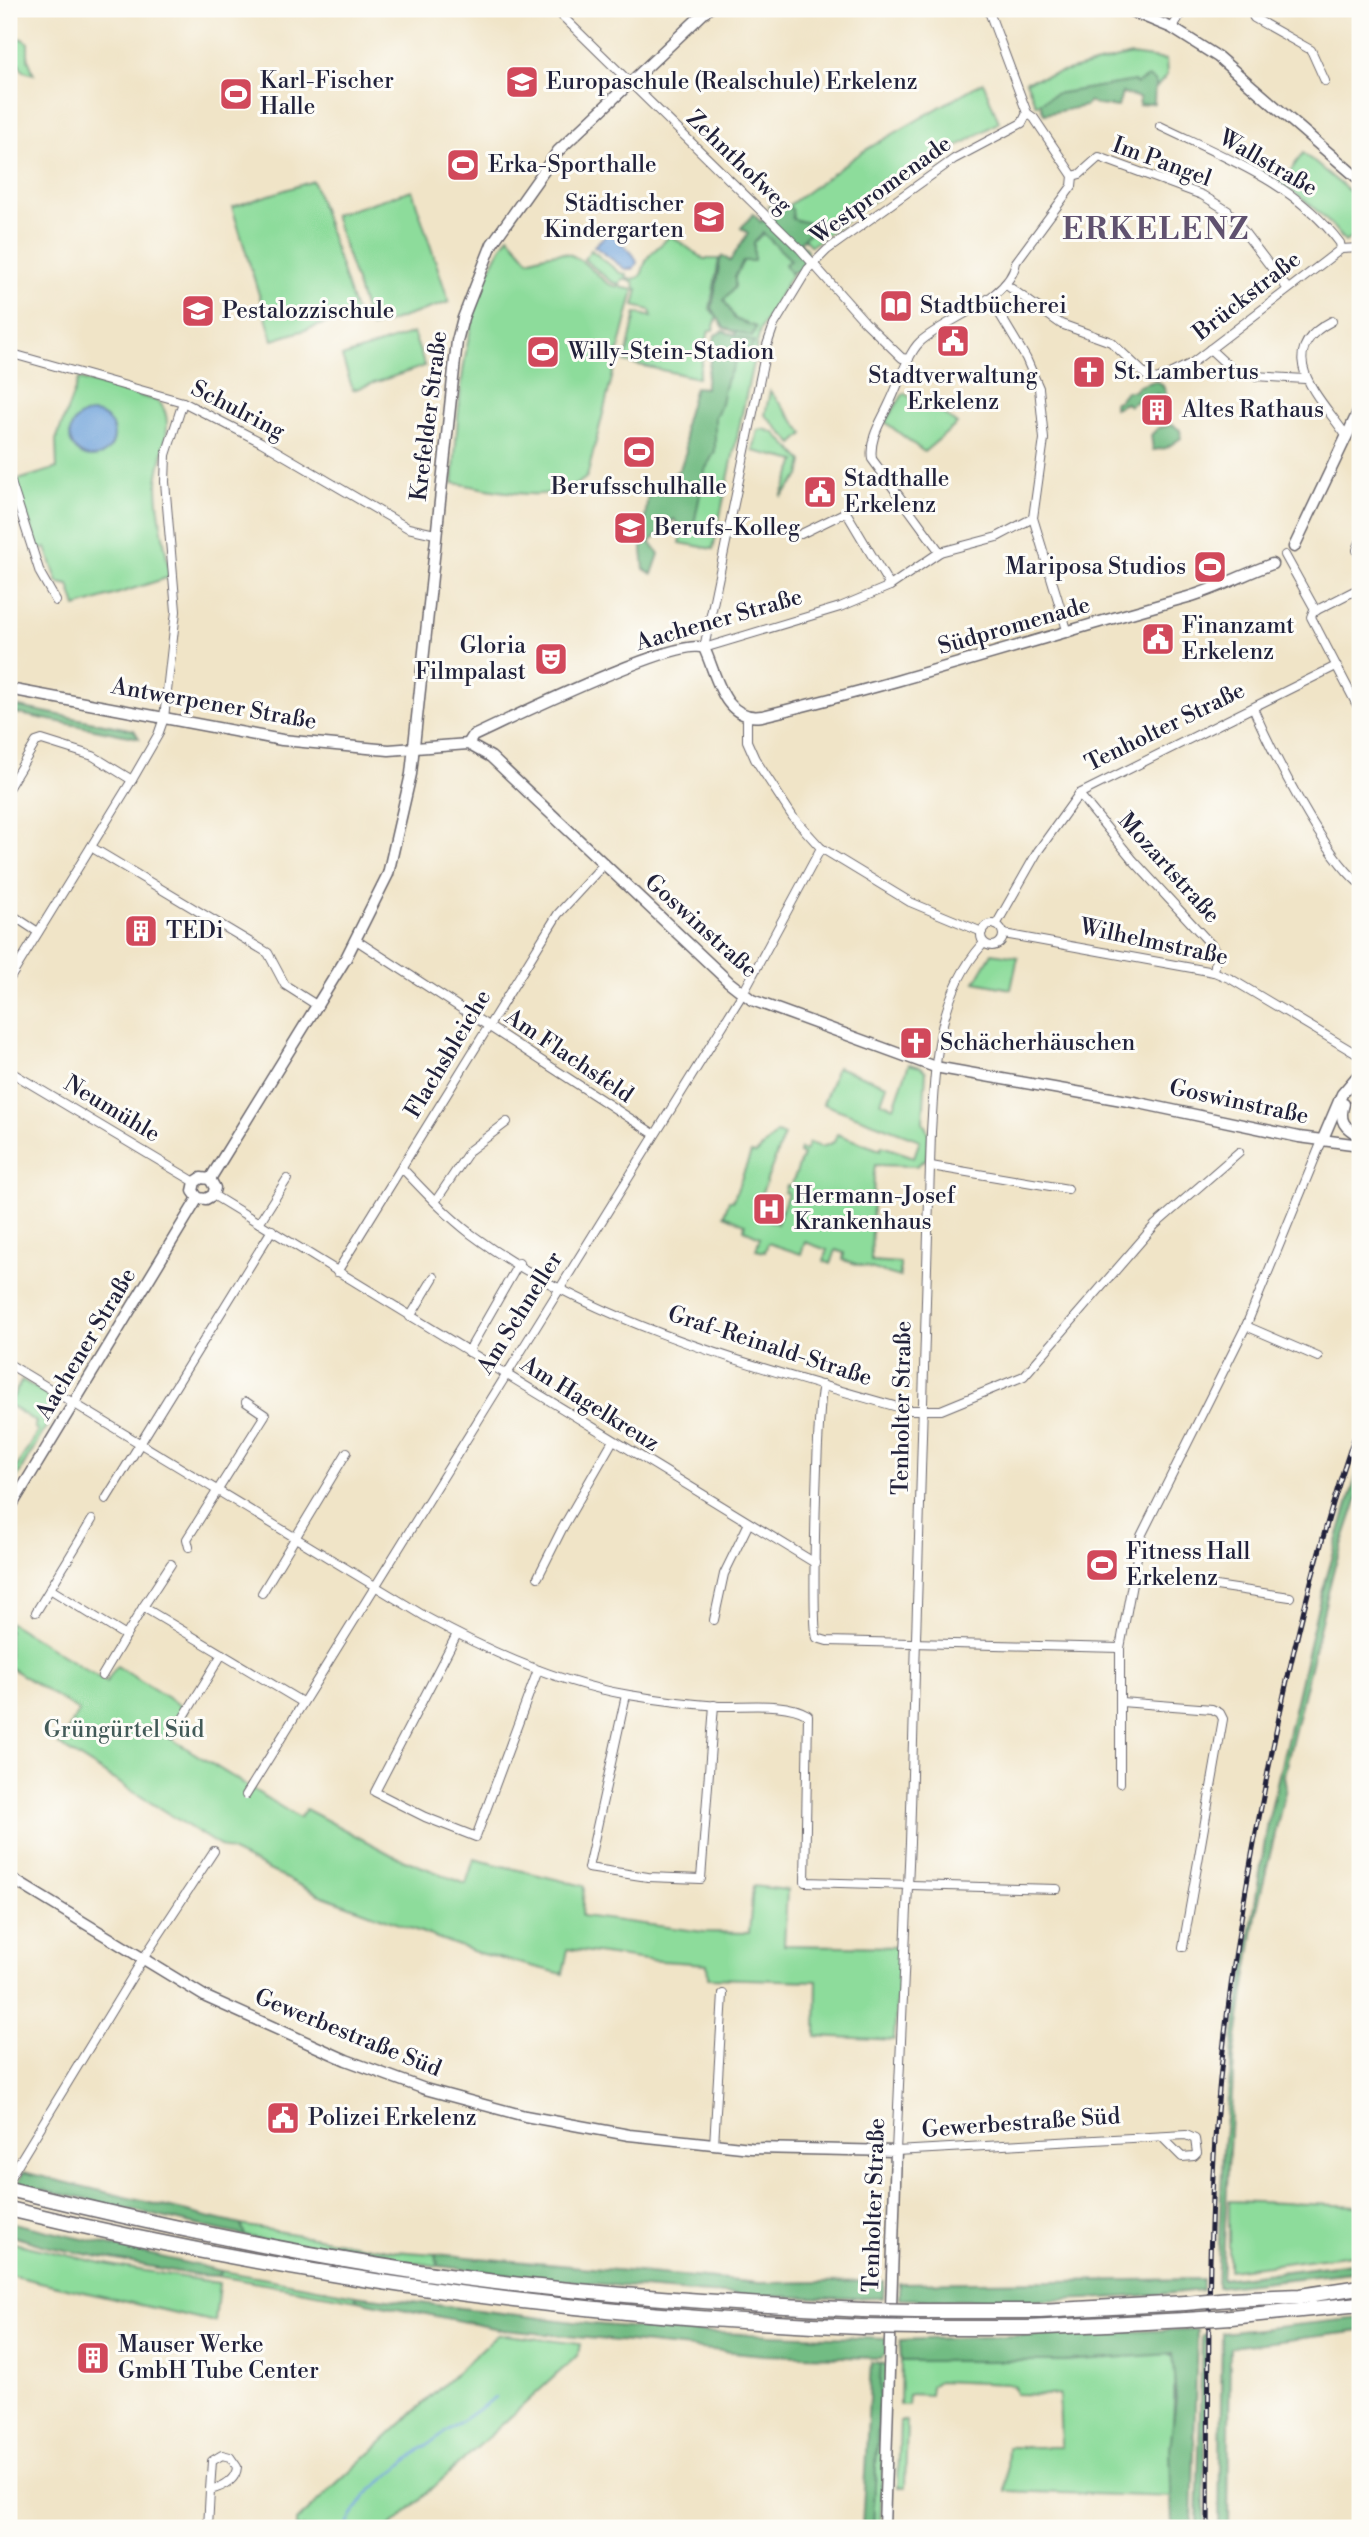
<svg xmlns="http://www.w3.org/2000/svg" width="1369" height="2537" font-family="'Libre Bodoni',serif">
<rect width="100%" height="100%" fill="#fdfcf7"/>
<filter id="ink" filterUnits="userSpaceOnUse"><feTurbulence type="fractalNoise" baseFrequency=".0143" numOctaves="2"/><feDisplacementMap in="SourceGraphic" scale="14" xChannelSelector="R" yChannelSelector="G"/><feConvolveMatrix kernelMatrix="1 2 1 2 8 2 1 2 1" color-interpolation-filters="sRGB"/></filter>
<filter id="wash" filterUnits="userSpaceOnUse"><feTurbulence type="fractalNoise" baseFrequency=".00686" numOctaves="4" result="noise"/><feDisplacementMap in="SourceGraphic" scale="28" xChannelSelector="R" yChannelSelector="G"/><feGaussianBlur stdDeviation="1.57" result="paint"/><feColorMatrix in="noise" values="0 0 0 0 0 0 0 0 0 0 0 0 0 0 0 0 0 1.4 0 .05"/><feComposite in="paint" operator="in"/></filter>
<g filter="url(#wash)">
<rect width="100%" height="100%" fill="#f0e4c7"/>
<!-- green -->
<g fill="#8ddc9b" stroke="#587f6b" stroke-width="2">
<polygon points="14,35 28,42 28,59 34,74 23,71 12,51 10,38"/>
<polygon points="1131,55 1166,60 1167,75 1157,87 1155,81 1055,94 1036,105 1026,81"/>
<polygon points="983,82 999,122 911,174 811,246 778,213 862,152"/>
<path d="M1303 153 1360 200V232L1345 242C1317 204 1286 185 1244 165L1246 161 1284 180Z"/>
<polygon points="313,181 356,314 273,340 232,207"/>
<polygon points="412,190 449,302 371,328 334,215"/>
<polygon points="763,224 800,260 760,330 713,549 680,543 710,401 736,333 724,326 717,308"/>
<path d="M670 235 704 259H719L710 309 717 317 713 330H709L698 378 625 362 636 313 652 317 650 310 634 306 638 289 635 290 634 282 622 279 620 285 610 281 584 259 591 250 620 273 627 274 626 278C647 282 640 267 649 256 655 249 664 243 670 235Z"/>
<path d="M509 236 529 260C573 244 576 257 607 283 613 287 627 288 634 290L587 477C550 508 495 489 453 483 459 406 462 300 509 236Z"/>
<polygon points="413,333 425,366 353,390 342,357"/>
<path d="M79 379 158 401C179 420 157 460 157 485 157 515 166 547 170 577L76 607 69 585 58 583 46 548 39 550 15 481 57 468 56 440Z"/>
<polygon points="770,391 804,434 793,444 765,415"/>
<polygon points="904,393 914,400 918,395 957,424 924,452 885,422"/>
<polygon points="764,429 775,433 803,461 800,476 781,497 796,461 753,451 758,430"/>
<polygon points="992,953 1018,957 1011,989 975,982"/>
<polygon points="909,1064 921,1067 926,1072 923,1122 929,1134 926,1159 916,1166 875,1165 874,1173 871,1261 900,1263 900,1277 843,1260 844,1253 836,1250 831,1264 824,1261 827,1250 805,1242 801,1254 768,1243 765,1252 756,1250 760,1237 744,1230 745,1224 724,1215 729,1200 733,1201 751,1153 756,1154 777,1133 784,1135 758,1203 767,1206 762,1217 777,1224 788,1193 784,1192 787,1185 791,1186 803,1155 799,1153 800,1149 805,1151 809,1143 822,1147 834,1142 837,1134 880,1150 882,1146 914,1157 920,1140 823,1104 837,1067 887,1085 881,1102 894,1107"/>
<polygon points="22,1380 52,1398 56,1410 9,1491 9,1480 38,1431 34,1428 36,1422 9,1405"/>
<polygon points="9,1622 106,1682 117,1666 187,1710 170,1738 299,1818 306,1809 392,1855 466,1884 474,1859 584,1886 582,1916 704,1932 749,1933 753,1886 787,1890 784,1945 900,1947 894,2040 816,2036 817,1981 708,1978 707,1964 646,1960 568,1949 563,1974 478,1953 320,1895 218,1845 59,1745 79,1711 9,1667"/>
<polygon points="1229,2201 1360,2206 1360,2253 1229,2270"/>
<polygon points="241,2225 394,2251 435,2254 439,2266 336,2253 245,2236"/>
<polygon points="9,2242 115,2266 219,2283 215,2322 9,2275"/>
<polygon points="222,2271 355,2295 357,2300 218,2276"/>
<polygon points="498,2334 580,2344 578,2355 389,2528 297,2528 297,2521"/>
<path d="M1165 2353 1174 2358C1176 2404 1170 2450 1172 2497L1006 2491 1008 2447H1061L1059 2395 1016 2394 1014 2387 1007 2384 938 2381 931 2386 930 2395 909 2394 908 2405H900L901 2361H1063Z"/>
<polygon points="881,2363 886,2365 880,2528 873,2528"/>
<polygon points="900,2421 907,2421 905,2487 898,2487"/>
</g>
<!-- forest -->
<g fill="#72bc83" stroke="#4a6f5f" stroke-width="2">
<polygon points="1148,77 1155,81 1154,103 1139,105 1140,98 1122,93 1118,107 1097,105 1089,101 1085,106 1044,114 1040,103 1055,94 1134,81 1136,84"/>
<polygon points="778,199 792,209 793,219 809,223 809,233 800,242 807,250 805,269 790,273 785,264 791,260 763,233 754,242 754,261 743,261 735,277 735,287 724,300 735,319 756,327 752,337 724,328 712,308 720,260 723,256 730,261 748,233 741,228 753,214 761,222 773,211 768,207"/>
<path d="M723 331 754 342 749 353 736 359C734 370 727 375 725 385 721 396 723 407 715 416V451L705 470 693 529 683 531 674 519 650 542 659 554 652 574 644 569 642 550 648 492H666V480L680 469 686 451 684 425 695 387 705 388 715 335Z"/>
<polygon points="1155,381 1162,384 1166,393 1163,399 1157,394 1141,406 1139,399 1129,406 1126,403 1114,408 1114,402 1118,401 1126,391 1134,391 1138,386"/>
<polygon points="1173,425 1180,430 1181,438 1166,448 1153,450 1151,435 1158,428"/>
<polygon points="9,705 134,730 139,738 9,712"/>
<polygon points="1360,1463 1360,1492 1333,1572 1284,1775 1286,1788 1257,1909 1234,2058 1222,2279 1360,2262 1360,2271 1217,2287 1223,2149 1234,2034 1268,1822 1317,1610"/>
<polygon points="23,2172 241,2225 245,2236 18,2184"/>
<polygon points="9,2222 222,2271 218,2276 194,2275 49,2247 9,2235"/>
<path d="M435 2254 760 2283 884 2281 883 2298C734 2300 587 2284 439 2266Z"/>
<path d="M1202 2279V2290C1097 2302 1004 2302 899 2299V2283Z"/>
<polygon points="355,2295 591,2324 689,2332 886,2339 886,2354 880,2358 764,2355 504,2330 357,2300"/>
<polygon points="1360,2318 1360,2331 1230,2347 1228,2528 1219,2528 1222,2333"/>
<polygon points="1197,2329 1192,2528 1172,2528 1170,2448 1176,2398 1172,2354 1063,2361 901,2361 900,2340"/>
<polygon points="1206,2334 1204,2528 1197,2528 1202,2335"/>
<polygon points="871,2362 881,2363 873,2528 862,2528"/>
</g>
<!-- water -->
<g fill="#6ea2da" stroke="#48628a" stroke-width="2">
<path d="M608 233 615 236C621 246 635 251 637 263L633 269H625L594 246Z"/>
<circle cx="92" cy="435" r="22"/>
</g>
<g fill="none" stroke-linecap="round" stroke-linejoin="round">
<!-- stream -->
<polyline stroke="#6ea2da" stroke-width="2.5" points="344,2528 366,2495 417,2452 496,2397"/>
</g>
</g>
<g filter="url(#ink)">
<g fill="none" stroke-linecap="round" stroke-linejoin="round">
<defs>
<g id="street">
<polyline points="555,9 800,249 865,322 902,358 909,359"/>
<polyline points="988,9 1027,113 1034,118 1073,176"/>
<polyline points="1250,9 1254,18 1311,50 1325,81"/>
<polyline points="1172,28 1184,9"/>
<path d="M1160 126C1226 158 1295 183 1340 243L1341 249"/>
<polyline points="1073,176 1080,174 1099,157 1202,195 1228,211 1287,288"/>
<polyline points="1005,284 1061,324 1111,342 1149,378 1157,380 1192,363 1341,249 1360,248"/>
<polyline points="990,298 1026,358 1039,388 1044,439 1033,518 1068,633"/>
<path d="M1332 321C1269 353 1322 399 1347 437"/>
<polyline points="1210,349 1238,375 1305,379"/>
<polyline points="9,353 183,402 261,442 408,528 435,534"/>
<polyline points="9,476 40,573 56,601"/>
<polyline points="801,534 846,512 890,586"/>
<polyline points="1360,542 1357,550 1360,559"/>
<path d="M940 552 872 459C869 438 881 422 889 404 898 387 907 354 920 342 945 319 1011 299 1016 262L1072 186 1073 176"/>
<polyline points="1285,555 1316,611"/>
<polyline points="1360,588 1313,612 1311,617 1360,711"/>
<polyline points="704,648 767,345 774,325 808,269 827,250 954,159 1022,123 1027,113"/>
<polyline points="704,648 840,607 890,586 940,552 997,537 1033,518"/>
<path d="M1253 708C1272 752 1324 855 1360 884"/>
<polyline points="747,717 747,741 755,759 793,817 821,848 910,902 982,932"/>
<polyline points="9,787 36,742 42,740 93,756 132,780"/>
<polyline points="1079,794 1133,860 1217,951 1214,972"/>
<polyline points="91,847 268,953 285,985 318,1006"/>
<polyline points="9,913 38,932"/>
<circle cx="992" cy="935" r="11"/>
<polyline points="996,925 1038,851 1079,794 1334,667"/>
<polyline points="1004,934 1214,972 1231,979 1360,1056"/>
<polyline points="356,940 654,1134"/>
<path d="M983 944C936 996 935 1067 931 1132L910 1842 896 2151 1186 2135 1195 2139 1197 2153 1194 2156 1182 2157 1162 2137"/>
<polyline points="9,980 132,780 158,735 164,718 176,611 165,482 166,455 183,402"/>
<polyline points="9,1071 195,1182"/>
<polyline points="931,1166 1068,1189"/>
<path d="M402 1168C424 1191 445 1214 471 1234 594 1326 762 1368 908 1410H941L1024 1376 1155 1225 1239 1152"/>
<polyline points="213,1195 815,1563"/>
<polyline points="435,1202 470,1150 507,1122"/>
<polyline points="259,1223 287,1179"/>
<polyline points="337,1272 558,914 603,865"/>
<polyline points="410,1317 434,1277"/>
<polyline points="1246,1326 1318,1357"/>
<polyline points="468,1352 519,1263"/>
<path d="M9 1364 426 1617C489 1652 558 1683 629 1695 659 1700 689 1704 719 1706 745 1707 785 1701 808 1715L805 1882 1057 1889"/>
<path d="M823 1385C817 1405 811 1626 817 1638L827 1641 1120 1648"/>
<polyline points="106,1499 272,1230"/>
<polyline points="189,1547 187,1539 265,1415 246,1402"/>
<polyline points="1135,1574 1290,1597"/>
<polyline points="538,1577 562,1529 612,1442"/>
<polyline points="50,1589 92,1520"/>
<polyline points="262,1593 347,1452"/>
<polyline points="143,1607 171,1564"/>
<polyline points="36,1612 50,1589 126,1636"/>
<polyline points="714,1620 724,1574 748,1525"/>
<polyline points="457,1634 375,1792 425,1817 476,1837 538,1670"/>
<polyline points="102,1676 143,1607 302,1702"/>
<polyline points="626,1695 588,1868 648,1877 701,1879 714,1705"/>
<polyline points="1121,1702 1212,1709 1220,1713 1223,1719 1183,1947"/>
<polyline points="173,1735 222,1654"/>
<polyline points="1120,1783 1120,1648 1141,1536 1246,1326 1322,1141"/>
<polyline points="246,1795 743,993 821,848"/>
<polyline points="714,2145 723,1994"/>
<polyline points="9,2179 143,1959 214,1851"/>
<path d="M208 2528 210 2490C222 2487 236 2481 237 2467L230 2457 222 2455 212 2461 210 2490"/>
</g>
<g id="secondary">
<polyline points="1126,9 1172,28 1218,57 1360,180"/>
<polyline points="1294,547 1360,408"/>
<polyline points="9,689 282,740 389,750 468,744 491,757 729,982 752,1000 935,1067 1139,1103 1299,1137 1360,1145"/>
<path d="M468 744 473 736C508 720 677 636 704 648 717 675 723 722 762 716 905 682 1046 636 1188 597 1217 589 1244 574 1272 564"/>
<path d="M1344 1104C1338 1121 1345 1128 1360 1136"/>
<polyline points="1322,1141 1342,1094 1360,1073"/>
<polyline points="210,1179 345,960 388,874 411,774 457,341 463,318 492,244 558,151 708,9"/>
<polyline points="198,1198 193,1191 195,1182 201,1178 210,1179"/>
<polyline points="198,1198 206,1199 213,1195 215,1188 210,1179"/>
<polyline points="9,1510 198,1198"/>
<polyline points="9,1877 206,1997 346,2060 425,2089 525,2116 629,2135 751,2148 896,2151 884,2528"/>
</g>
<g id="highway">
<path d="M9 2189C156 2225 306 2257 456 2277 591 2295 727 2304 863 2310"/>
<path d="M9 2209C289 2276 573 2317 861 2327"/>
<polyline points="1230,2299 1300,2296 1360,2287"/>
<polyline points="916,2311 1040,2311 1185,2303"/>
<polyline points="1231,2317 1360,2304"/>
<polyline points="917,2328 1028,2328 1186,2320"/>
</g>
</defs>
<!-- street casing -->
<use href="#street" stroke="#6a666c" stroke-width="10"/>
<!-- secondary casing -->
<use href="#secondary" stroke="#6a666c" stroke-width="13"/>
<!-- highway casing -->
<use href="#highway" stroke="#6a666c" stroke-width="17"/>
<!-- street -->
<use href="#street" stroke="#fff" stroke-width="8"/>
<!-- secondary -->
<use href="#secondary" stroke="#fff" stroke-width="10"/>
<!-- highway -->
<use href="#highway" stroke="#fff" stroke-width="14"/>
<defs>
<path id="rail" d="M1208 2528C1209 2398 1207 2268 1215 2139 1223 2022 1241 1907 1264 1792 1288 1666 1317 1542 1360 1421"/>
</defs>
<!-- rail casing -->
<use href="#rail" stroke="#22223b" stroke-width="5"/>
<!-- rail -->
<use href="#rail" stroke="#fdfcf7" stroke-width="2.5" stroke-dasharray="8" stroke-linecap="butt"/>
<defs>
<g id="highway-bridge">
<polyline points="1185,2303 1230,2299"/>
<polyline points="863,2310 916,2311"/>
<polyline points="1186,2320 1231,2317"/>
<polyline points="861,2327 917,2328"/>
</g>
</defs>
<!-- highway-bridge casing -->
<use href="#highway-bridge" stroke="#6a666c" stroke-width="17" stroke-linecap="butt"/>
<!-- highway-bridge -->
<use href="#highway-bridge" stroke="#fff" stroke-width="14"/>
</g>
</g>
<!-- icons -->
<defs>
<symbol id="school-square" viewBox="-11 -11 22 22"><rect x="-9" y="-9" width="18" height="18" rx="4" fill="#d1495b" stroke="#fdfcf7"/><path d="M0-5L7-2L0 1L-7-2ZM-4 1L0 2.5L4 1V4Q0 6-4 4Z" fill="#fff"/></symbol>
<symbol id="stadium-square" viewBox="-11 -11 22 22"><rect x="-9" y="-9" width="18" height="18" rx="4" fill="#d1495b" stroke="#fdfcf7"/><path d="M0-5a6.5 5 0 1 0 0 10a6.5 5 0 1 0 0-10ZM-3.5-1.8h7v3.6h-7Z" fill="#fff"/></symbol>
<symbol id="library-square" viewBox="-11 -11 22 22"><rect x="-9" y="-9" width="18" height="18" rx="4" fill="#d1495b" stroke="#fdfcf7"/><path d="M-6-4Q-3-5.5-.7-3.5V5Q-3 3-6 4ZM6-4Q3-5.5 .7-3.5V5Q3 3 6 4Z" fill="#fff"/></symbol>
<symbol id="civic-square" viewBox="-11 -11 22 22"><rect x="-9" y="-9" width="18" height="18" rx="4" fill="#d1495b" stroke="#fdfcf7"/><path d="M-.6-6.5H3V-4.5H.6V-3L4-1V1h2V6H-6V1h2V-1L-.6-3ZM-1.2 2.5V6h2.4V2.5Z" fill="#fff"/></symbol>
<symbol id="church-square" viewBox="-11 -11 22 22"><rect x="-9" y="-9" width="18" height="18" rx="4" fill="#d1495b" stroke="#fdfcf7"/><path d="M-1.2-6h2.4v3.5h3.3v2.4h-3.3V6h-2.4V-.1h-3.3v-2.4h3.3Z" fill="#fff"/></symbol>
<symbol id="building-square" viewBox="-11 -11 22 22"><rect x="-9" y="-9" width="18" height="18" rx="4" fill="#d1495b" stroke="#fdfcf7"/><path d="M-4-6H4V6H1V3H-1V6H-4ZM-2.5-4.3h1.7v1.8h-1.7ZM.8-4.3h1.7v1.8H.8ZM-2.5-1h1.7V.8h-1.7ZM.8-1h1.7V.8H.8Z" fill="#fff"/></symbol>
<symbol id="university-square" viewBox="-11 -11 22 22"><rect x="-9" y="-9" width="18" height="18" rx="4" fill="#d1495b" stroke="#fdfcf7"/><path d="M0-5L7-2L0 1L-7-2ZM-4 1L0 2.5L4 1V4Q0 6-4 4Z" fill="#fff"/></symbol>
<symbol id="theatre-square" viewBox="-11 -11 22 22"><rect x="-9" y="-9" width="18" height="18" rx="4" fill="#d1495b" stroke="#fdfcf7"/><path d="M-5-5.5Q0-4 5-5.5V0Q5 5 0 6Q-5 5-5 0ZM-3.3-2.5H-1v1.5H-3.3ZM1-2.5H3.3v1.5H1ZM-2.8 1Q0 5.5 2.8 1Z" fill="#fff"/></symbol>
<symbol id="hospital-square" viewBox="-11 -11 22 22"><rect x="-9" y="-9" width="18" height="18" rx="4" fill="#d1495b" stroke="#fdfcf7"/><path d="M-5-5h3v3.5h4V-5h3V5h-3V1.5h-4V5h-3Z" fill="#fff"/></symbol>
</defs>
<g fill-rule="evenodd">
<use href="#school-square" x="503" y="63" width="38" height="38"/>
<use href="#stadium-square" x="217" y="75" width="38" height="38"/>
<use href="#stadium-square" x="444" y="146" width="38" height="38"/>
<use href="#school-square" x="690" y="198" width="38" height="38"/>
<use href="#library-square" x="877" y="287" width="38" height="38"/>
<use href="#school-square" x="179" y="292" width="38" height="38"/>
<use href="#civic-square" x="934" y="322" width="38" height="38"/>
<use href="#stadium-square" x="524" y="333" width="38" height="38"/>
<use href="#church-square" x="1070" y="353" width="38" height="38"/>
<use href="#building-square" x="1138" y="391" width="38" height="38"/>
<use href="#stadium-square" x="620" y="433" width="38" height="38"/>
<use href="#civic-square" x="801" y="473" width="38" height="38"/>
<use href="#university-square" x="611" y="509" width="38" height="38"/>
<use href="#stadium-square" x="1191" y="548" width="38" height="38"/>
<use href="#civic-square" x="1139" y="620" width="38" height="38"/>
<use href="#theatre-square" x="532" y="640" width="38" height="38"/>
<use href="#building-square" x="122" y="912" width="38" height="38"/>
<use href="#church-square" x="897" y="1024" width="38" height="38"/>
<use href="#hospital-square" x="750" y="1190" width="38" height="38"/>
<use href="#stadium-square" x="1083" y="1546" width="38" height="38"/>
<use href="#civic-square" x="264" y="2099" width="38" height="38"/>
<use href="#building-square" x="74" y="2339" width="38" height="38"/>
</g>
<g text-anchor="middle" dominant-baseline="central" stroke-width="6" stroke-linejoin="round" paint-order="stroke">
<!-- poi labels -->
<g font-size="23" fill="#22223b" stroke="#fdfcf7" text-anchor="start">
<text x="260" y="81">Karl-Fischer<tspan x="260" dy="26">Halle</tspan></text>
<text x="546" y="82">Europaschule (Realschule) Erkelenz</text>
<text x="488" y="165">Erka-Sporthalle</text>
<text x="684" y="204" text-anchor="end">Städtischer<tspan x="684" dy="26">Kindergarten</tspan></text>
<text x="920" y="306">Stadtbücherei</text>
<text x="222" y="311">Pestalozzischule</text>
<text x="568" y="352">Willy-Stein-Stadion</text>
<text x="1114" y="372">St. Lambertus</text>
<text x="953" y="376" text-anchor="middle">Stadtverwaltung<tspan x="953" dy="26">Erkelenz</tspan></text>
<text x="1182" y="410">Altes Rathaus</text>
<text x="844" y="479">Stadthalle<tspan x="844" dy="26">Erkelenz</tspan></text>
<text x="639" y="487" text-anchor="middle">Berufsschulhalle</text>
<text x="654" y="528">Berufs-Kolleg</text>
<text x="1186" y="567" text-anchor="end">Mariposa Studios</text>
<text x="1182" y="626">Finanzamt<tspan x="1182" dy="26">Erkelenz</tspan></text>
<text x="526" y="646" text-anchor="end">Gloria<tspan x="526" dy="26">Filmpalast</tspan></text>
<text x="166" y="931">TEDi</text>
<text x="940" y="1043">Schächerhäuschen</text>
<text x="794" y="1196">Hermann-Josef<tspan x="794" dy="26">Krankenhaus</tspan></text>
<text x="1126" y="1552">Fitness Hall<tspan x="1126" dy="26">Erkelenz</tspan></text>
<text x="308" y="2118">Polizei Erkelenz</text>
<text x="118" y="2345">Mauser Werke<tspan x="118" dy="26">GmbH Tube Center</tspan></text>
</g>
<!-- street labels -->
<g font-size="23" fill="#22223b" stroke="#fdfcf7">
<text transform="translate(739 162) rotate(44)">Zehnthofweg</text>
<text transform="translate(1162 162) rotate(20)">Im Pangel</text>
<text transform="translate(1268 163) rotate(30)">Wallstraße</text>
<text transform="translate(881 190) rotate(-36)">Westpromenade</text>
<text transform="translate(1247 296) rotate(-38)">Brückstraße</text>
<text transform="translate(238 410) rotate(27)">Schulring</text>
<text transform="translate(429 416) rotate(-83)">Krefelder Straße</text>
<text transform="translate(719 620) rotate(-16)">Aachener Straße</text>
<text transform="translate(1014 626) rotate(-16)">Südpromenade</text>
<text transform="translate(214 704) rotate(10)">Antwerpener Straße</text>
<text transform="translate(1165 727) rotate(-26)">Tenholter Straße</text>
<text transform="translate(1169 868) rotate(48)">Mozartstraße</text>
<text transform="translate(701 926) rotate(42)">Goswinstraße</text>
<text transform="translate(1154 942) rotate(12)">Wilhelmstraße</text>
<text transform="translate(448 1054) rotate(-59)">Flachsbleiche</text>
<text transform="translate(569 1056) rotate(34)">Am Flachsfeld</text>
<text transform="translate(1239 1102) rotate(12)">Goswinstraße</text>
<text transform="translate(112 1109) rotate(31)">Neumühle</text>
<text transform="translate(520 1313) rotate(-58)">Am Schneller</text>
<text transform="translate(86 1344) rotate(-59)">Aachener Straße</text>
<text transform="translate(770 1346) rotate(18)">Graf-Reinald-Straße</text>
<text transform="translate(590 1404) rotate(32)">Am Hagelkreuz</text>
<text transform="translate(902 1408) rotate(-89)">Tenholter Straße</text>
<text transform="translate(348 2033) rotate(22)">Gewerbestraße Süd</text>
<text transform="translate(1021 2123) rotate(-4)">Gewerbestraße Süd</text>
<text transform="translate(874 2205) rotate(-88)">Tenholter Straße</text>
</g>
<!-- park labels -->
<g font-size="23" fill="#425a58" stroke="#fdfcf7">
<text x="124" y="1730">Grüngürtel Süd</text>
</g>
<!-- district labels -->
<g font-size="30" font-weight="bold" letter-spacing="2" fill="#60526f" stroke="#fdfcf7">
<text x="1156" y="230">ERKELENZ</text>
</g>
</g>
<!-- margin -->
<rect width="1369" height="2537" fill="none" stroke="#fdfcf7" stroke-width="35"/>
</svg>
